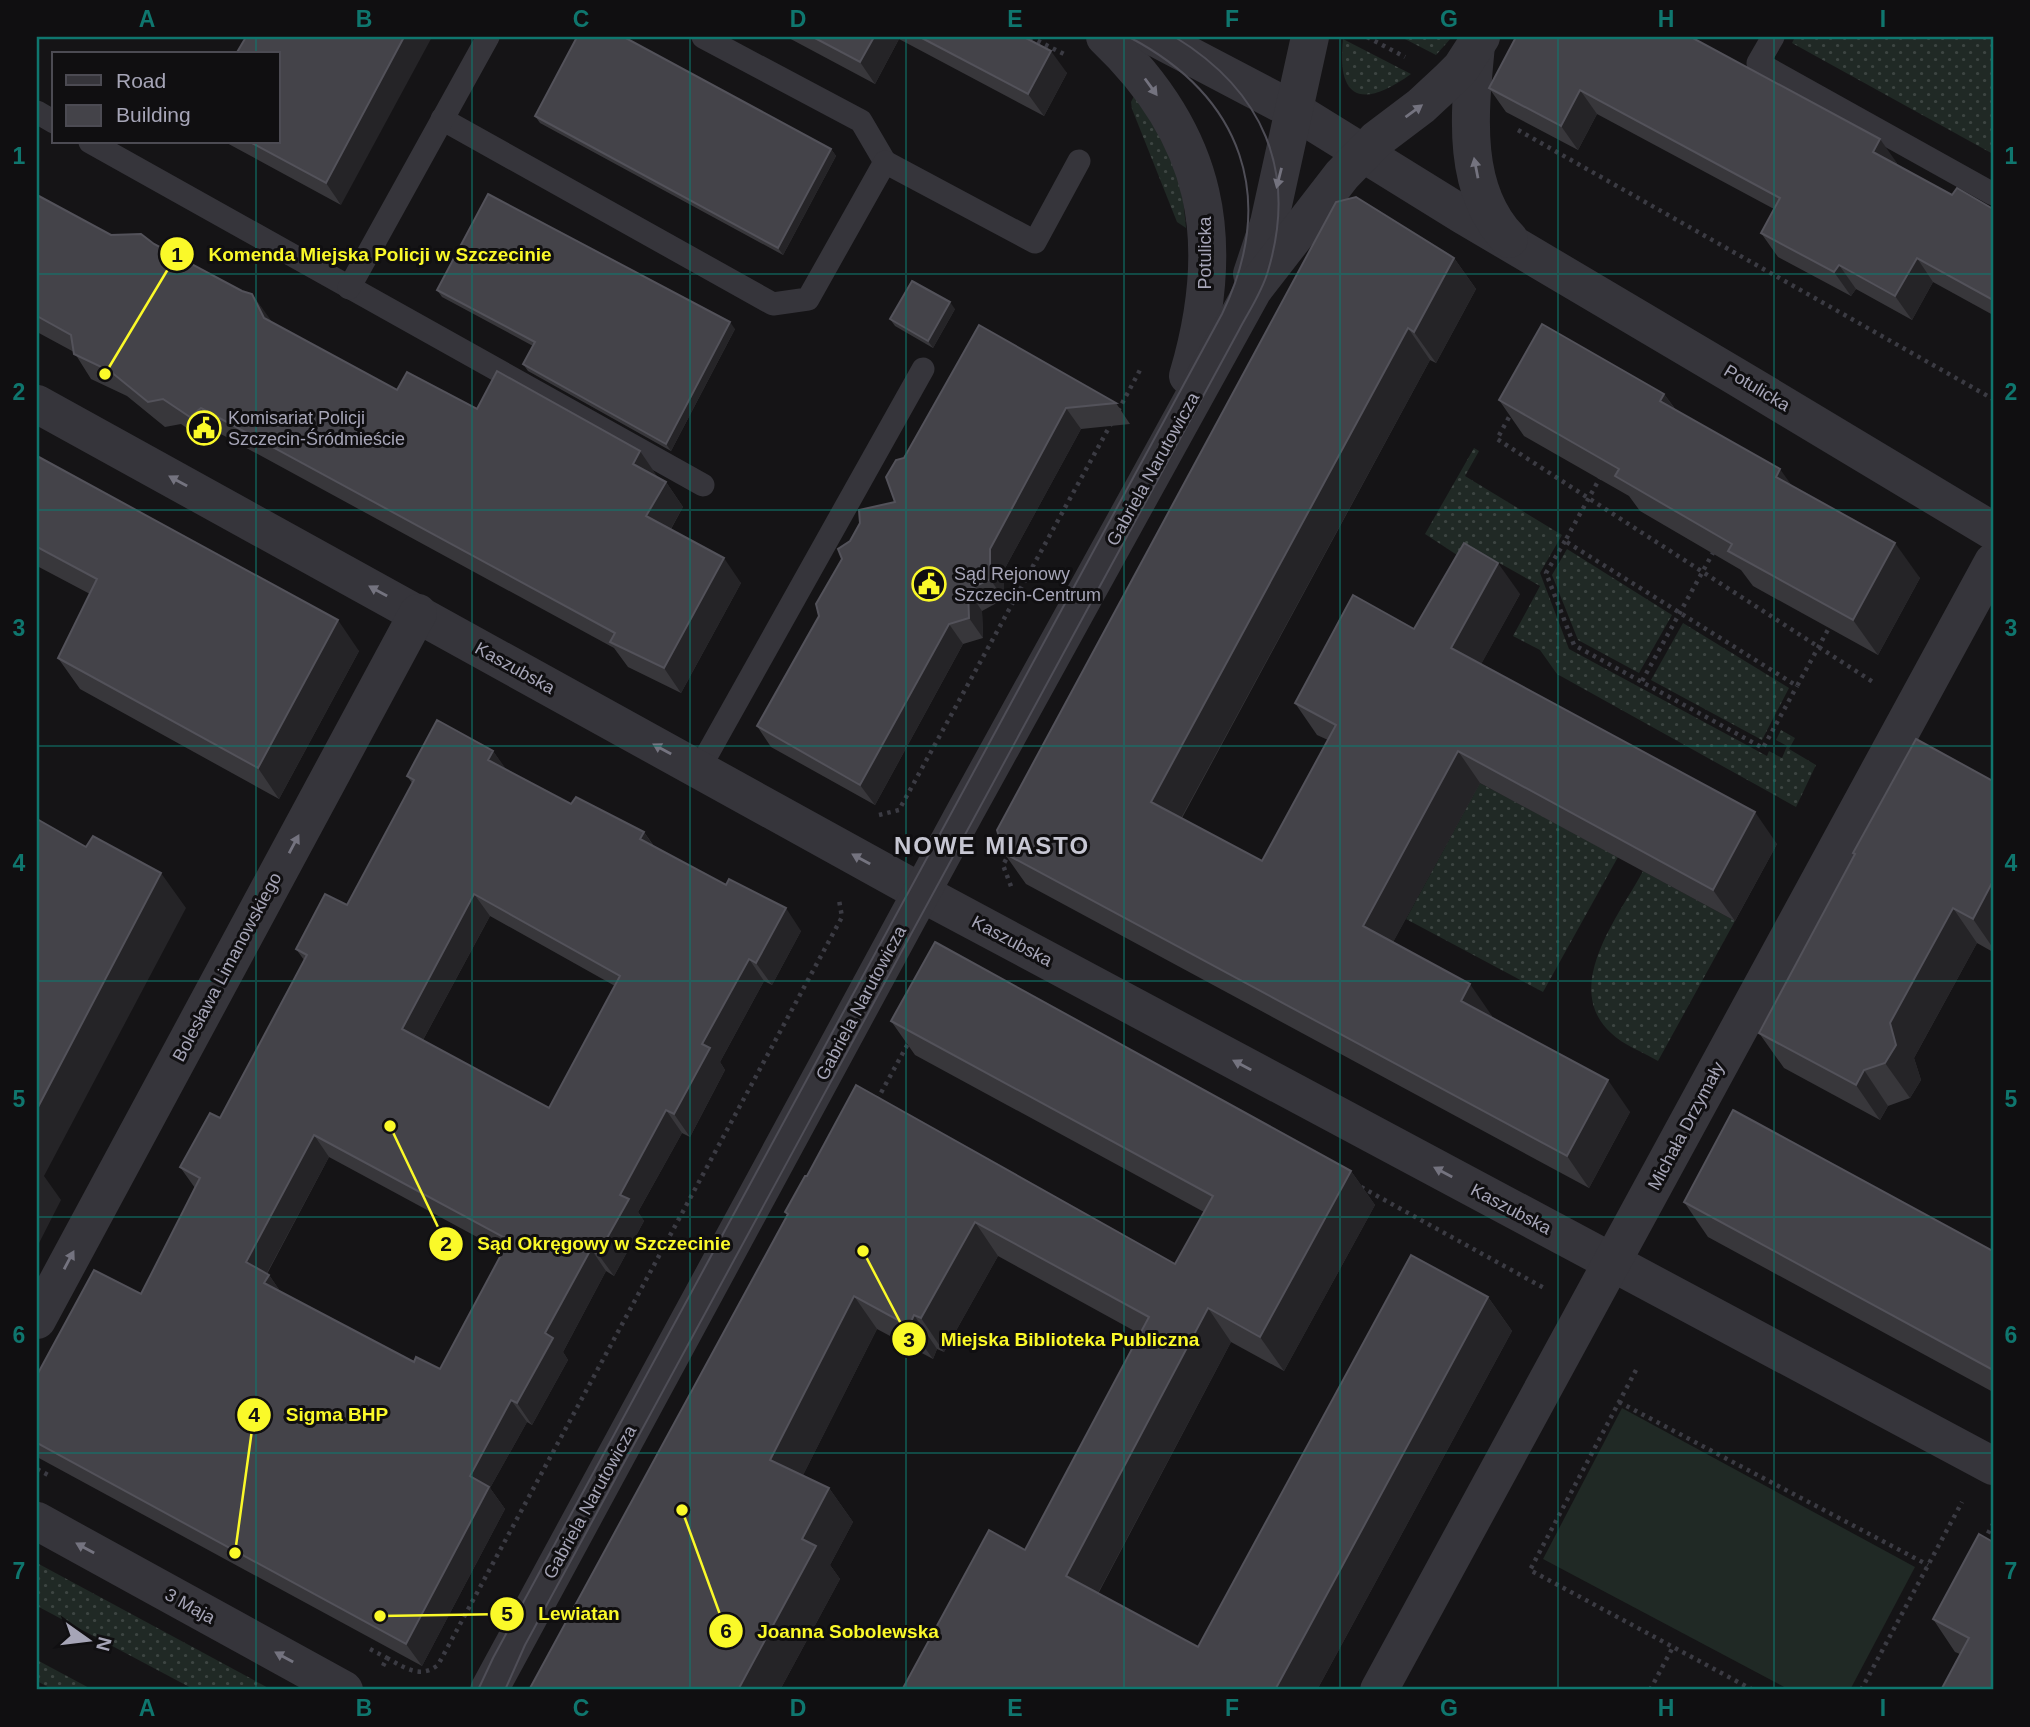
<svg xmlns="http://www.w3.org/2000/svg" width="2030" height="1727" font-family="Helvetica,sans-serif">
<defs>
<pattern id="grass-dots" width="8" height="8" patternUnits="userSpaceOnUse" patternTransform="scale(1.75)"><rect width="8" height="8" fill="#202925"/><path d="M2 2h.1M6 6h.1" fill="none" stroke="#3d4542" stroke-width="1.8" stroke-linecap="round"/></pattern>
</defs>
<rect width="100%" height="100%" fill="#151416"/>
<!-- grass -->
<g fill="url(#grass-dots)">
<polygon points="1401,37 1452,37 1436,55"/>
<polygon points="1795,37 1993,37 1993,154 1792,43"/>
<path d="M1343 39 1411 74C1364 108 1336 102 1343 39Z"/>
<polygon points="1134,96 1155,120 1182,188 1186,228 1177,222 1132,109 1131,102"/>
<polygon points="1474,448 1479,451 1465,476 1562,535 1540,573 1569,649 1767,756 1769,751 1782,758 1787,746 1776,740 1781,730 1795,738 1789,749 1816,765 1796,807 1557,674 1540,650 1513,636 1540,586 1494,560 1486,574 1425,534"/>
<polygon points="1567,549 1672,615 1639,673 1578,640 1552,575"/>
<polygon points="1683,623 1789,688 1762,740 1651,680"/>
<polygon points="1480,783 1618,857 1543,992 1406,919"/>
<path d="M1643 871 1735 921 1658 1061C1643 1052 1623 1045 1611 1033 1561 987 1619 916 1643 871Z"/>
<polygon points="37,1563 272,1690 195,1690 37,1606"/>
<polygon points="37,1660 93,1690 53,1690 37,1681"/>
</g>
<!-- pitch -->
<polygon fill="#202925" points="1622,1408 1915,1567 1850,1690 1790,1690 1543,1559"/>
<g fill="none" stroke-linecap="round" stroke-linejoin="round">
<!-- path -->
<g stroke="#3b3b43" stroke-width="4.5" stroke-dasharray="3.5 5" stroke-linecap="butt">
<polyline points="1030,37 1064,54"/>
<polyline points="1367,37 1405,57"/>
<polyline points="1518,130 1993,399"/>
<polyline points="1513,410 1497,439 1876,684"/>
<polyline points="1118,411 1140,370"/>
<polyline points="1601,476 1565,541 1797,686 1830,626"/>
<polyline points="1565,541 1546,573 1574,645 1763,748 1797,686"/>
<polyline points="1642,681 1714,551"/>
<polyline points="879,815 899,810 1112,422"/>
<polyline points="1010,852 1003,865 1012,889"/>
<polyline points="877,1100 910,1040"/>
<polyline points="1361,1187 1544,1288"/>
<polyline points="1636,1370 1530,1570 1753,1690"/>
<polyline points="1619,1402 1928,1565"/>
<polyline points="37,1469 48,1475"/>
<polyline points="1984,1541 1993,1524"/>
<polyline points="370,1649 387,1658"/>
<path d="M383 1666 387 1658C405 1668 420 1679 438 1665L842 917 839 900"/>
<polyline points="1650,1690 1673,1647"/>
<polyline points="1861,1690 1962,1502"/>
</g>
<!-- service -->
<g stroke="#36353b" stroke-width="23">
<polyline points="703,37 861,121 885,162"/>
<polyline points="1773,37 1758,63 1993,194"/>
<polyline points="37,112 54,122"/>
<polyline points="442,119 773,304 808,299 885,162 1035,242 1079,161"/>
<polyline points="90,142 703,485"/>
<polyline points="349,288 488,37"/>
<polyline points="699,769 923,369"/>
</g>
<!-- minor -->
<g stroke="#36353b" stroke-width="38">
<polyline points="37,404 931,898 1993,1466"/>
<polyline points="37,1320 418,613"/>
<polyline points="1379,1690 1993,562"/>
</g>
<!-- tertiary -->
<g stroke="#36353b" stroke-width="38">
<path d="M1105 37C1209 136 1228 241 1188 376"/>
<polyline points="1154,37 1295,111 1463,215 1735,376 1993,531"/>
<path d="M1476 45C1470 109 1460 188 1509 239"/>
<polyline points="1252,274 1269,223 1310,37"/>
<polyline points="37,1521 344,1690"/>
<polyline points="489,1690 965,812 1253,290 1342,175 1376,140 1421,106 1449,80 1461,68 1481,37"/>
</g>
<!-- tram -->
<g stroke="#4f4e57" stroke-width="2">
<path d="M478 1690 493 1658 1222 314C1278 198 1243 97 1129 37"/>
<path d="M505 1690 525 1645 1239 330C1249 311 1262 292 1268 271 1298 171 1263 91 1175 37"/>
</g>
</g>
<!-- wall -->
<g fill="#38373b" fill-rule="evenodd">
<polygon points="246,37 341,205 225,142 278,142"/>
<polygon points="787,37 1024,37 1067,73 1044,116 899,39 875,84"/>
<polygon points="1516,37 1897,163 1896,165 1952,195 1993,209 1993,315 1933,282 1912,320 1856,289 1851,296 1778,257 1761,233 1774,209 1597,114 1578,150 1506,112 1489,88"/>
<polygon points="535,116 831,149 836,156 783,255 540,123"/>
<polygon points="37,195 111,235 154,244 242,291 252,294 271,322 397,390 477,409 657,476 657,477 666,482 683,507 671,529 741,583 681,693 628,667 614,648 219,433 207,442 181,424 165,427 127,396 91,379 74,352 37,332"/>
<polygon points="1454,258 1476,289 1436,363 1430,360 1182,818 1262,861 1328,740 1317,735 1295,703 1414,629 1520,594 1481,664 1777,844 1735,921 1480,783 1393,942 1492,1016 1491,1017 1630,1112 1589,1188 1026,884 1004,853"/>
<polygon points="437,290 735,329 671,451 528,371 523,364 533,346 442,297"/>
<polygon points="955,309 933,348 895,326 890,319"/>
<polygon points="979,325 1116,403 1130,424 1081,429 1004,570 1004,599 982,611 983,638 963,644 875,805 771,747 757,726 819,616 850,541 895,502 904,458"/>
<polygon points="1664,394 1676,410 1791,485 1920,578 1878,655 1753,586 1741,570 1640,511 1629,496 1524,436 1499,400"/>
<polygon points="37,456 359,651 279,799 80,689 58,658 90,594 37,566"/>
<path d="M493 751 506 770 571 804 644 832 654 846 801 931 772 985 764 981 720 1062 725 1070 690 1137 682 1133 638 1212 644 1221 614 1276 606 1271 563 1352 568 1360 532 1425 527 1422 490 1488 505 1509 422 1666 37 1457V1375L141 1294 195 1188 180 1167 220 1118 304 960 296 949 347 905 412 783 407 776ZM490 916 615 986 549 1108 423 1040ZM329 1157 503 1251 440 1369 414 1362 280 1291 269 1275 267 1274Z"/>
<polygon points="1993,781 1993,952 1977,943 1914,1058 1921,1080 1910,1098 1888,1106 1880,1120 1784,1068 1759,1033 1855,856 1853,853"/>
<polygon points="891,1021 1351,1171 1375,1205 1284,1371 1231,1342 1098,1594 1198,1647 1488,1297 1512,1331 1317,1690 902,1690 1025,1550 1140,1334 998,1256 944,1352 937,1349 933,1359 877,1329 803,1475 829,1488 853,1522 830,1565 840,1579 780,1690 529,1690 787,1215 785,1212 805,1176 1175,1264 1204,1212 915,1055"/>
<polygon points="1684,1202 1993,1251 1993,1392 1708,1237"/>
<polygon points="1993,1542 1993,1690 1960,1654 1955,1652 1933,1619"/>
</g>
<!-- shaded-wall -->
<g fill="#252427">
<polygon points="404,37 432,37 341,205 326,183"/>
<polygon points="874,37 897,37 899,39 875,84 860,62"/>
<polygon points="1051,51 1067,73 1044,116 1028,94"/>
<polygon points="1580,90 1597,114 1578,150 1561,126"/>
<polygon points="1880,139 1897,163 1890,176 1873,152"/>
<polygon points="831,149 836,156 783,255 778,248"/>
<polygon points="1454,258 1476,289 1436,363 1414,332"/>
<polygon points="1917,258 1933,282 1912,320 1895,296"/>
<polygon points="1839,265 1856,289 1851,296 1834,272"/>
<polygon points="252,294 270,319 281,343 264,318"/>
<polygon points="950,302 955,309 933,348 928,341"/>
<polygon points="730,322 735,329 671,451 666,444"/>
<polygon points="1408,328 1430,360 1173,833 1151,802"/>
<polygon points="1664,394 1689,429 1660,401"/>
<polygon points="1066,408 1081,429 1004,570 1004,599 990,579 990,549"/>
<polygon points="640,451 657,476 650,489 633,464"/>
<polygon points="1780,469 1805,504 1776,477"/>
<polygon points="666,482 683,507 664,541 646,516"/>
<polygon points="1895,543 1920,578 1878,655 1853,620"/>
<polygon points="724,558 741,583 681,693 664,668"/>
<polygon points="1498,563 1520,594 1473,679 1451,648"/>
<polygon points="968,590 982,611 983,638 969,618"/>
<polygon points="338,620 359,651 279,799 258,768"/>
<polygon points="949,624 963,644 875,805 860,785"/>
<polygon points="493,751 509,773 488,760"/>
<polygon points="1458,751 1480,783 1385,957 1363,926"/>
<polygon points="1755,812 1777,844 1735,921 1713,890"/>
<polygon points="644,832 659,855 640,839"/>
<polygon points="161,873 186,908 44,1176 61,1200 37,1247 37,1109"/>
<polygon points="1993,881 1993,948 1973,919"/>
<polygon points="474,894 490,916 417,1051 402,1029"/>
<polygon points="786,908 801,931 772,985 756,963"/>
<polygon points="1953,908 1977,943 1914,1058 1921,1080 1910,1098 1885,1063 1890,1023"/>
<polygon points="749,959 764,981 720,1062 725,1070 690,1137 674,1114 702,1044"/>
<polygon points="1470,984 1492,1016 1483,1032 1461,1001"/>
<polygon points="1864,1070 1888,1106 1880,1120 1856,1085"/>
<polygon points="1608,1080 1630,1112 1589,1188 1567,1156"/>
<polygon points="666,1110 682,1133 638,1212 644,1221 614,1276 598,1254 620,1195"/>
<polygon points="314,1135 329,1157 261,1284 246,1262"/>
<polygon points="1351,1171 1375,1205 1284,1371 1260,1337"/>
<polygon points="975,1222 998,1256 944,1352 921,1318"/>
<polygon points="591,1249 606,1271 563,1352 568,1360 532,1425 517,1403 545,1333"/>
<polygon points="269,1275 284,1297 264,1283"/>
<polygon points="854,1296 877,1329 794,1493 770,1460"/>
<polygon points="1488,1297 1512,1331 1317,1690 1275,1690"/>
<polygon points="1208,1308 1231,1342 1089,1610 1066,1576"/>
<polygon points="914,1315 937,1349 933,1359 909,1326"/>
<polygon points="511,1400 527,1422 490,1488 505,1509 422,1666 406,1644 470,1476"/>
<polygon points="829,1488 853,1522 830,1565 840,1579 780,1690 738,1690 802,1539"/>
</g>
<!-- building -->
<g fill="#444349" stroke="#53525a" stroke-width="2" fill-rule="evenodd">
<polygon points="246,37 404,37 326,183 250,142 278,142 278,54 236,54"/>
<polygon points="577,37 624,37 831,149 778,248 535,116"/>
<polygon points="813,37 874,37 860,62"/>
<polygon points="920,37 1024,37 1051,51 1028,94"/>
<polygon points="1516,37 1691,37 1880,139 1873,152 1952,195 1957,188 1993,209 1993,300 1917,258 1895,296 1839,265 1834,272 1761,233 1780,198 1580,90 1561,126 1489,88"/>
<polygon points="488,194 730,322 666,444 523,364 535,342 437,290"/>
<polygon points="37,195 111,235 141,234 154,244 242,291 252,294 264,318 397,390 407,372 477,409 497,371 640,451 633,464 666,482 646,516 724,558 664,668 610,642 615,633 201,408 190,417 163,399 148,402 110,371 74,354 71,335 37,316"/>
<polygon points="1356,197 1454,258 1414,332 1408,328 1151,802 1262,861 1336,725 1295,703 1353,595 1414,629 1464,543 1498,563 1451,648 1755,812 1713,890 1458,751 1363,926 1470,984 1461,1001 1608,1080 1567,1156 1004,853 997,830 1336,202"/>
<polygon points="912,281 950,302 928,341 890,319"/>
<polygon points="1542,324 1664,394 1660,401 1780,469 1776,477 1895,543 1853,620 1728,551 1732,544 1615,476 1619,469 1499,400"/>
<polygon points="979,325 1116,403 1066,408 990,549 990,579 968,590 969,618 949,624 860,785 757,726 819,616 816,604 842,559 838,549 850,541 860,523 859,510 895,502 886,477 896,460 904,458"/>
<polygon points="37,456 338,620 258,768 58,658 97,579 37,547"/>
<path d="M437 720 493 751 488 760 571 804 576 797 644 832 640 839 726 885 729 879 786 908 756 963 749 959 702 1044 710 1048 674 1114 666 1110 620 1195 629 1199 598 1254 591 1249 545 1333 553 1338 517 1403 511 1400 470 1476 489 1487 406 1644 37 1443V1375L94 1270 141 1294 200 1178 180 1167 210 1113 220 1118 307 955 296 949 325 894 347 905 414 780 407 776ZM474 894 620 976 549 1108 402 1029ZM314 1135 509 1240 440 1369 416 1357 414 1362 264 1283 269 1275 246 1262Z"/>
<polygon points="1916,739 1993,781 1993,881 1973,919 1953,908 1890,1023 1896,1045 1885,1063 1864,1070 1856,1085 1759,1033 1855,854 1853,853"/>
<polygon points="37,819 86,847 93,836 161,873 37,1109"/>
<polygon points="935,942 1351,1171 1260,1337 1208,1308 1066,1576 1198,1647 1411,1255 1488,1297 1275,1690 902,1690 989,1530 1025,1550 1149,1317 975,1222 921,1318 914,1315 909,1326 854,1296 770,1460 829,1488 802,1539 816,1546 738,1690 529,1690 788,1214 785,1212 805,1176 807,1176 856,1085 1175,1264 1213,1196 891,1021"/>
<polygon points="1733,1110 1993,1251 1993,1370 1684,1202"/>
<polygon points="1979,1534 1993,1542 1993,1690 1941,1690 1969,1638 1933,1619"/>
</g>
<!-- one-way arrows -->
<defs><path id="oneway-solid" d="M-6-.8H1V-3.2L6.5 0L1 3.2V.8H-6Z" transform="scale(1.75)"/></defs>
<g fill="#74737f">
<use href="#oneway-solid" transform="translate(1151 87) rotate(54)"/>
<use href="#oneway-solid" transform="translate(1414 111) rotate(-36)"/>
<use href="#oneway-solid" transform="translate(1476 168) rotate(-101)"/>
<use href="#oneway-solid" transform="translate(1279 178) rotate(104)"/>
<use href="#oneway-solid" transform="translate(178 481) rotate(-151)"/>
<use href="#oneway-solid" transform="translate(378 591) rotate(-151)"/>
<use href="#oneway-solid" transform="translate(662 749) rotate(-151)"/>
<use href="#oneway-solid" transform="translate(294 844) rotate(-62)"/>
<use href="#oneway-solid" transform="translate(861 859) rotate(-151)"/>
<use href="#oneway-solid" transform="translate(1242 1065) rotate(-152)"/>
<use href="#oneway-solid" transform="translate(1443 1172) rotate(-152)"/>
<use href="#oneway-solid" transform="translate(69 1260) rotate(-62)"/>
<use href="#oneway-solid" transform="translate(85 1548) rotate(-151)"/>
<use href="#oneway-solid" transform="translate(284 1657) rotate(-151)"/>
</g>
<!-- grid -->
<path fill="none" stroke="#0f766e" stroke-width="2" stroke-opacity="0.55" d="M256 37V54M472 37V1690M690 37V1690M906 37V1690M1124 37V1690M1340 37V1690M1558 37V1690M1774 37V1690M256 142V1690M37 274H1993M37 510H1993M37 746H1993M37 981H1993M37 1217H1993M37 1453H1993"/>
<!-- icons -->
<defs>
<symbol id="civic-ring" viewBox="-11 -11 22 22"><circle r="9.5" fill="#100f11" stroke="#faf929" stroke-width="1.5"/><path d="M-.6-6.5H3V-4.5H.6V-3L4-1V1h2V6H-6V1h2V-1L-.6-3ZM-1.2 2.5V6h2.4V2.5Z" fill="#faf929"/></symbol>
</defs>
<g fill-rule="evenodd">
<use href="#civic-ring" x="185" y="409" width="38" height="38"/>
<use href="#civic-ring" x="910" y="565" width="38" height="38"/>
</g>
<g text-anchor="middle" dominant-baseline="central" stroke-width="6" stroke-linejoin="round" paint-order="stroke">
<!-- street labels -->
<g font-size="18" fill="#a6a5b7" stroke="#100f11">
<text transform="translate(1205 253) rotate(-90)">Potulicka</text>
<text transform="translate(1757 388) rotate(31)">Potulicka</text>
<text transform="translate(1153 469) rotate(-61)">Gabriela Narutowicza</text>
<text transform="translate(515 668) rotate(29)">Kaszubska</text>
<text transform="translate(1012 941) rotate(28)">Kaszubska</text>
<text transform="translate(227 967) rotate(-62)">Bolesława Limanowskiego</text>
<text transform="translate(861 1003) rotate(-62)">Gabriela Narutowicza</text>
<text transform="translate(1686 1126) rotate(-62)">Michała Drzymały</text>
<text transform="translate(1511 1209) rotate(28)">Kaszubska</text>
<text transform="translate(590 1502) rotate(-61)">Gabriela Narutowicza</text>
<text transform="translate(190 1606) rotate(29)">3 Maja</text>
</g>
<!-- poi labels -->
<g font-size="18" fill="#a6a5b7" stroke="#100f11" text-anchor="start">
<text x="228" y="418">Komisariat Policji<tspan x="228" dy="21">Szczecin-Śródmieście</tspan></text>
<text x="954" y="574">Sąd Rejonowy<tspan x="954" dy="21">Szczecin-Centrum</tspan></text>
</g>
<!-- district labels -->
<g font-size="24" font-weight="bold" letter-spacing="2" fill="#c7c7d3" stroke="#100f11">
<text x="992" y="845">NOWE MIASTO</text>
</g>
</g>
<!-- callouts -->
<path fill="none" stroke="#faf929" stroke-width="2.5" d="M105 374L177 254M390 1126L446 1244M863 1251L909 1339M235 1553L254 1415M380 1616L507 1614M682 1510L726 1631"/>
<g fill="#faf929" stroke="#100f11" stroke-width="2.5">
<circle cx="105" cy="374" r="7"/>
<circle cx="390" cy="1126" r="7"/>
<circle cx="863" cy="1251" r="7"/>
<circle cx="235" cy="1553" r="7"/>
<circle cx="380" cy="1616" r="7"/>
<circle cx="682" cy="1510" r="7"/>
<circle cx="177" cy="254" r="18"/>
<circle cx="446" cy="1244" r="18"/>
<circle cx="909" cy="1339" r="18"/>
<circle cx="254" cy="1415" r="18"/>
<circle cx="507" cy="1614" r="18"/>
<circle cx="726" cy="1631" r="18"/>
</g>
<g font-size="21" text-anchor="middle" font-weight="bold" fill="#111">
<text x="177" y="262">1</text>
<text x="446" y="1251">2</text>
<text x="909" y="1347">3</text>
<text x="254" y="1422">4</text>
<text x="507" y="1621">5</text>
<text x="726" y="1638">6</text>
</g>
<g font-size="19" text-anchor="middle" font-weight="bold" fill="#faf929" stroke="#100f11" stroke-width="6" stroke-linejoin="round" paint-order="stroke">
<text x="380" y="261">Komenda Miejska Policji w Szczecinie</text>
<text x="604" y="1250">Sąd Okręgowy w Szczecinie</text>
<text x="1070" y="1346">Miejska Biblioteka Publiczna</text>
<text x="337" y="1421">Sigma BHP</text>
<text x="579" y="1620">Lewiatan</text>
<text x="848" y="1638">Joanna Sobolewska</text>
</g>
<!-- border -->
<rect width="2030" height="1727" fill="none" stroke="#100f11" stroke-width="77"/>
<!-- legend -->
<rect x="52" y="52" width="228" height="91" fill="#100f11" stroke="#4c4b53" stroke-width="2"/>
<rect x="66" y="75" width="35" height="10" fill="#36353b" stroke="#4c4b53" stroke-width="2"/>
<text x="116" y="88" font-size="21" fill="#a6a5b7">Road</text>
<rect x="66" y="105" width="35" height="21" fill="#444349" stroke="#4c4b53" stroke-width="2"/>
<text x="116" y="122" font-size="21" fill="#a6a5b7">Building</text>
<!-- north arrow -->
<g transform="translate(88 1640) rotate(104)" stroke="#100f11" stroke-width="5" paint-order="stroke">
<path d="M0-5L12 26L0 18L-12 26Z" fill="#a6a5b7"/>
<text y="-10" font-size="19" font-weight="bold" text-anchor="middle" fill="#a6a5b7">N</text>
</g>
<rect x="38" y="38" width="1954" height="1650" fill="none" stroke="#0f766e" stroke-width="2.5"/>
<g font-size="23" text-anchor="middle" font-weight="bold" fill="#0f766e">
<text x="147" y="27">A</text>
<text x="364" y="27">B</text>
<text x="581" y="27">C</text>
<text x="798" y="27">D</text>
<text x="1015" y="27">E</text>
<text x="1232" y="27">F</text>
<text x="1449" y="27">G</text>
<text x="1666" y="27">H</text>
<text x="1883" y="27">I</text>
<text x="19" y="164">1</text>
<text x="2011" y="164">1</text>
<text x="19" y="400">2</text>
<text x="2011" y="400">2</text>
<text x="19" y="636">3</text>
<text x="2011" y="636">3</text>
<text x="19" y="871">4</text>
<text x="2011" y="871">4</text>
<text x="19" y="1107">5</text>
<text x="2011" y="1107">5</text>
<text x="19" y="1343">6</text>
<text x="2011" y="1343">6</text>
<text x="19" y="1579">7</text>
<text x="2011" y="1579">7</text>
<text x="147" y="1716">A</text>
<text x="364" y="1716">B</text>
<text x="581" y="1716">C</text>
<text x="798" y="1716">D</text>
<text x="1015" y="1716">E</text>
<text x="1232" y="1716">F</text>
<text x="1449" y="1716">G</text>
<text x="1666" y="1716">H</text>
<text x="1883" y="1716">I</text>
</g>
</svg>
